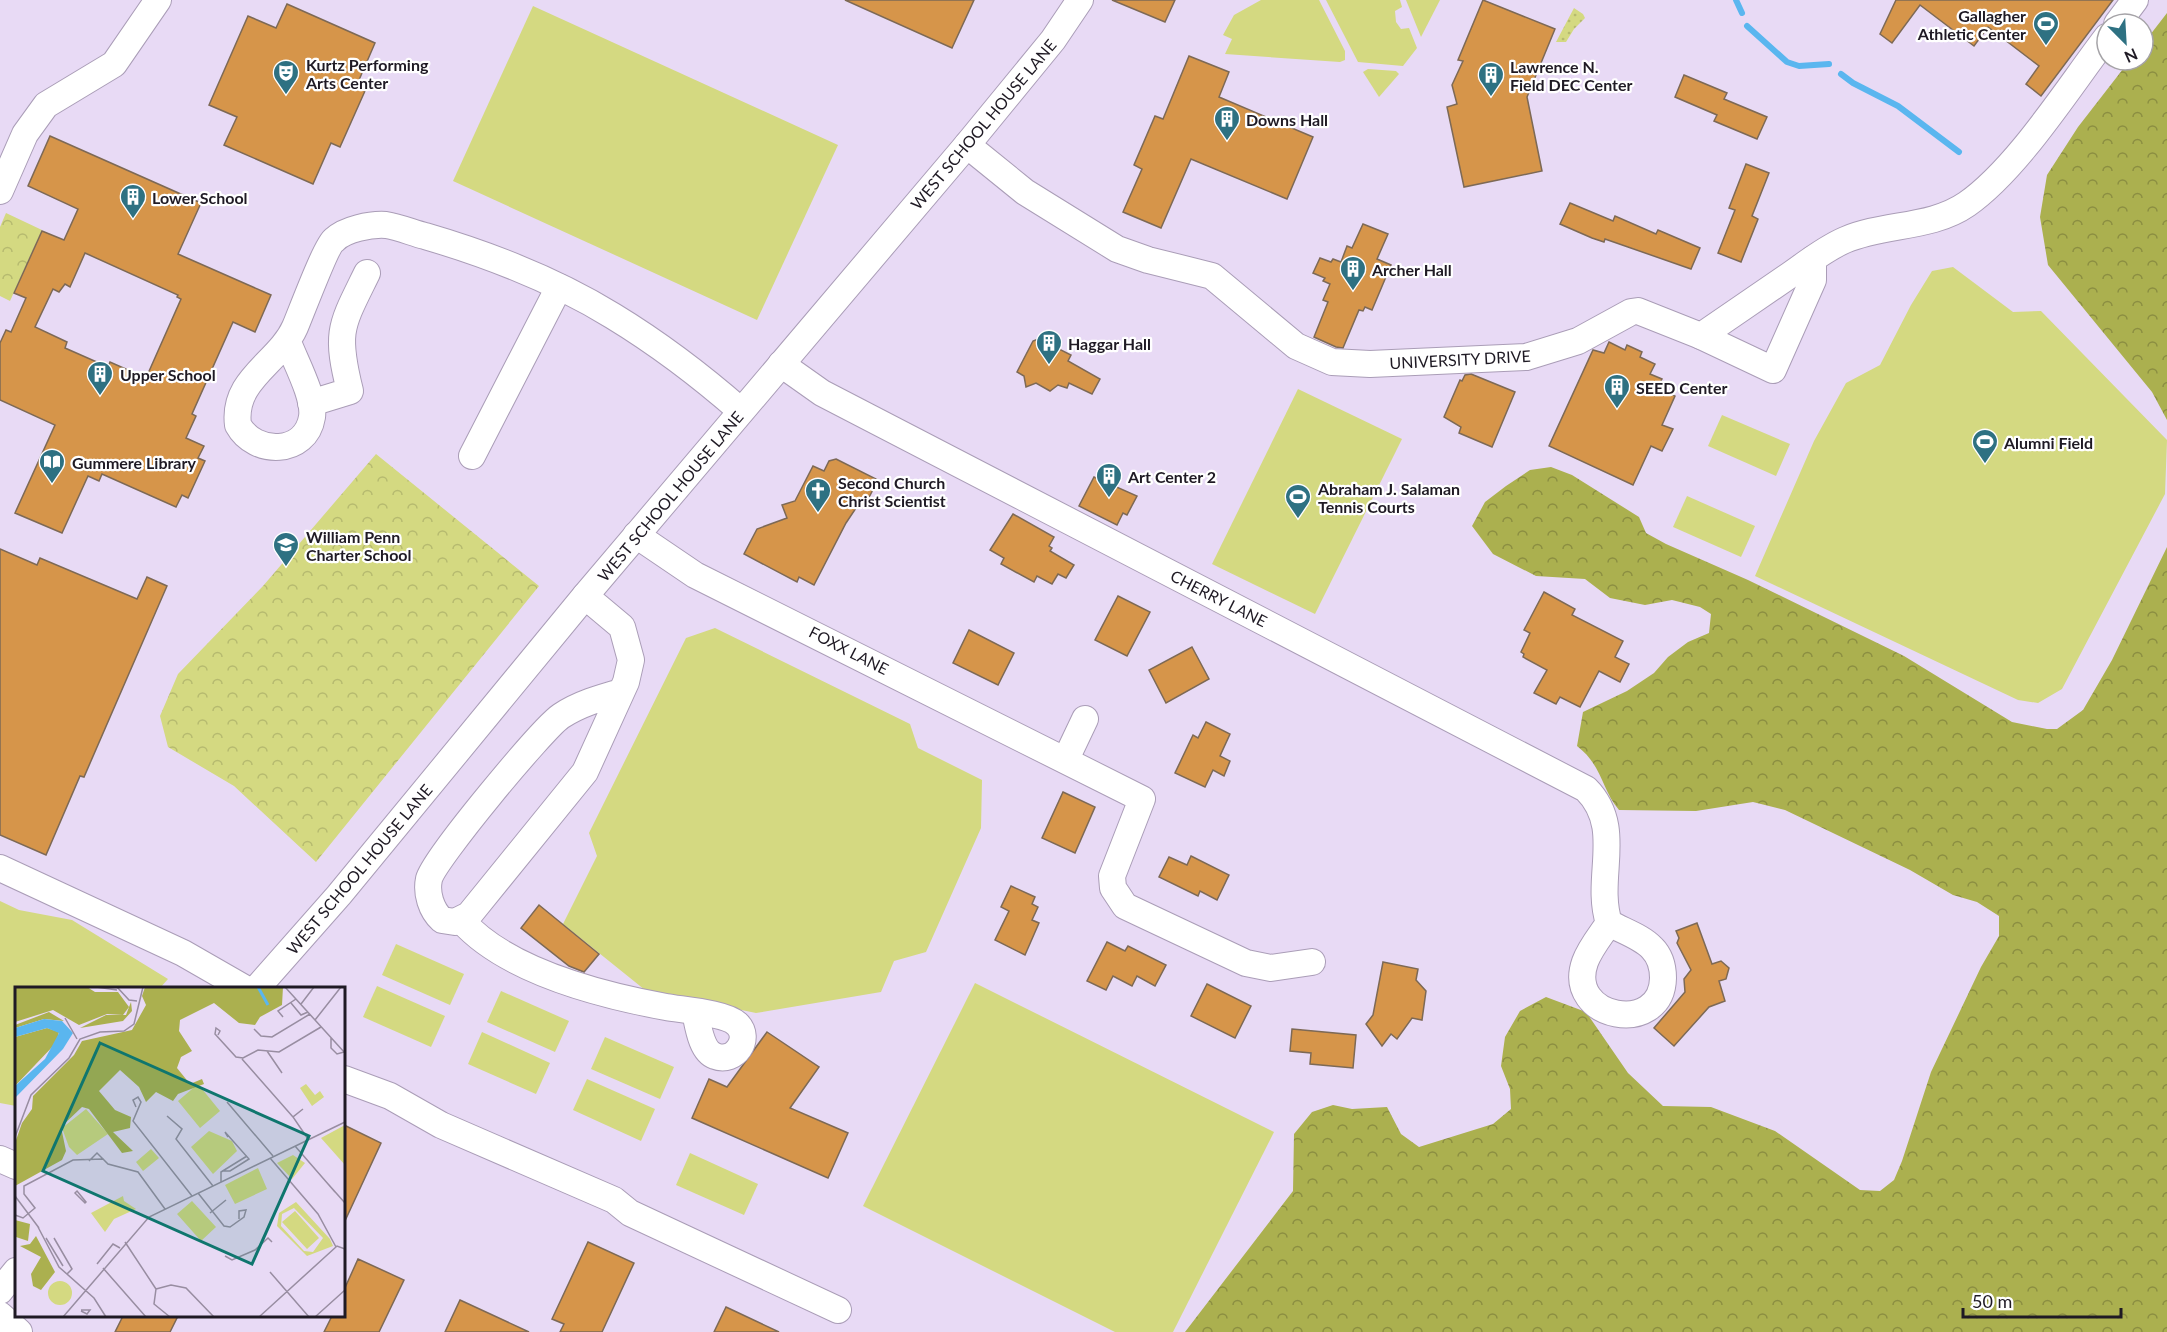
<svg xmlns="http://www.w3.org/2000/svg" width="2167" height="1332" font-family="Lato,sans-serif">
<defs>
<pattern id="forest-crowns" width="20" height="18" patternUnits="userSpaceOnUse" patternTransform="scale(1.5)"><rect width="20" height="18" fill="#abb04f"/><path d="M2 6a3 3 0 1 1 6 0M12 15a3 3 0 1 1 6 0" fill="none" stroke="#8b8e41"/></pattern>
<pattern id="park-crowns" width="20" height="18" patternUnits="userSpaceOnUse" patternTransform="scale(1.5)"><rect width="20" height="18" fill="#d4d981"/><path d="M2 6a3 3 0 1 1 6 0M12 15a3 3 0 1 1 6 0" fill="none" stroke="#b6ba6f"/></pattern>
<pattern id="garden-dots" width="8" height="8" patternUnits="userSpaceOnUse" patternTransform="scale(1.5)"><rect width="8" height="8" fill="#d4d981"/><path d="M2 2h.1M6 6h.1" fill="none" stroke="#b6ba6f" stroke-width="1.8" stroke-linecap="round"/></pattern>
</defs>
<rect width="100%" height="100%" fill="#e8daf5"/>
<!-- grass -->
<g fill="#d4d981">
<polygon points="1261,0 1319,0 1345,51 1345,60 1340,62 1225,54 1232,39 1223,35 1234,15"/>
<polygon points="1326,0 1400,0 1402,7 1395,11 1396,22 1401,29 1409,28 1417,48 1403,66 1358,62"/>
<polygon points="1406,0 1440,0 1421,37"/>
<polygon points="533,6 838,145 757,320 453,181"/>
<polygon points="1368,69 1396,71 1399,74 1379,97 1363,72"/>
<polygon points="1953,267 2013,312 2041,311 2167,440 2165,494 2062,689 2038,703 2018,700 1755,576 1814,441 1846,383 1880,365 1911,305 1932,271"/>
<polygon points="1298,389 1402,439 1315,614 1212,564"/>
<polygon points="1722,415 1790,444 1776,476 1708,446"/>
<polygon points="1687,496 1755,526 1741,557 1673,527"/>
<polygon points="715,628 910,724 918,748 982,780 981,828 926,952 894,961 881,992 756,1013 645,990 563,924 597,856 589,833 686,638"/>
<polygon points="0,901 19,910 72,920 168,979 160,988 16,988 16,1106 0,1103"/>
<polygon points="396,944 464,974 450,1005 382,975"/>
<polygon points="975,983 1274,1132 1173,1332 1115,1332 863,1206"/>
<polygon points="377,986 445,1016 431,1047 363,1017"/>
<polygon points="501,991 569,1021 555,1052 487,1022"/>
<polygon points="482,1032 550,1063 536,1094 468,1064"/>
<polygon points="605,1037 674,1067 660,1099 591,1069"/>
<polygon points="587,1079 655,1109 641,1141 573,1110"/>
<polygon points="690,1153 758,1184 744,1215 676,1185"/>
</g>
<!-- forest -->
<g fill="url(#forest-crowns)">
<polygon points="2167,13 2167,420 2152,392 2048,265 2040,217 2047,175 2078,127 2130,60 2143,60 2143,44"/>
<path d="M1551 467 1572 475 1639 517 1646 533 1666 544 1748 580 1904 656 2012 722 2047 729H2057L2083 710 2112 660 2167 547V1332H1185L1293 1191 1294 1134 1312 1112 1333 1105 1352 1109 1387 1107 1401 1134 1419 1147 1493 1124 1511 1109 1510 1089 1501 1066 1505 1037 1520 1011 1546 997 1586 1012 1628 1073 1663 1106 1711 1107 1775 1131 1860 1190 1880 1191 1894 1180 1902 1161 1931 1072 1981 967 1999 936V916L1977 902 1953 895 1910 870 1785 810 1753 802 1696 811 1619 810C1601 789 1603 766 1577 746L1583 712 1627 691 1654 673 1668 657 1688 642 1709 633 1711 614 1700 607 1672 600 1645 605 1610 598 1585 579 1536 576 1493 554 1472 526 1485 502 1506 486 1530 470Z"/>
</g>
<!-- park -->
<g fill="url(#park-crowns)">
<polygon points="6,213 42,230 10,301 0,296 0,227"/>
<polygon points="376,454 539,586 316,862 234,786 168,747 160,716 178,674 263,586"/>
</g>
<!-- garden -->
<polygon fill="url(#garden-dots)" points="1574,8 1583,14 1585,18 1574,29 1566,42 1556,42"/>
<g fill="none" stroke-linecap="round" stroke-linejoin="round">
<!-- stream -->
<g stroke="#5ab6ef" stroke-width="6">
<polyline points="1736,0 1742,13"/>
<polyline points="1747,26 1787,62 1799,66 1829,64"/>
<polyline points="1841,74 1853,83 1898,106 1959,152"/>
</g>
</g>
<!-- building -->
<g fill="#d6954a" stroke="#7d6955" stroke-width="1.5" fill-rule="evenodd">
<polygon points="845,0 974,0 952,48"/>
<polygon points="1112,0 1175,0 1165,22"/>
<polygon points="1483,0 1555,29 1527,97 1542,171 1464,187 1447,107 1457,104 1452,85 1463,61 1458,60"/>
<polygon points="1896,0 2113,0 2041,96 2026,84 2039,66 1988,27 1974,46 1920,5 1892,43 1880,34"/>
<polygon points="287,4 375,43 356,87 365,91 340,147 331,143 313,184 224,145 237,117 209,105 248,16 276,28"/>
<polygon points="1189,56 1229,72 1219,97 1313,137 1287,199 1191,159 1161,228 1123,212 1142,169 1134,165 1155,116 1163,119"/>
<polygon points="1684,75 1727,93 1724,99 1767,117 1757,139 1714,121 1717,115 1675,97"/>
<path d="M50 136 201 203 178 254 271 295 255 332 233 322 192 414 196 416 186 438 204 446 198 458 205 461 188 498 182 495 176 507 102 474 99 481 88 476 62 533 15 513 55 425 0 400V343L6 330 11 332 26 298 14 293 42 231 64 240 78 209 28 186ZM85 253 178 295 177 297 181 299 146 378 110 362 108 367 65 348 67 342 35 327 53 289 59 292 65 284 70 287Z"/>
<polygon points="1746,164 1769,173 1752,216 1758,219 1741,262 1718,253 1735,210 1729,208"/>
<polygon points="1570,203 1613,221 1615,216 1656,234 1658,230 1700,248 1691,269 1605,239 1604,242 1592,238 1560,224"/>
<polygon points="1363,224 1388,234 1377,259 1391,265 1372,310 1365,307 1363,311 1359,310 1343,348 1336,347 1314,337 1328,302 1323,300 1330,284 1323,281 1325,278 1313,273 1320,258 1331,262 1333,259 1341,262 1347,246 1352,248"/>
<polygon points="1048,335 1051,345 1071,355 1068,361 1100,379 1092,394 1069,383 1067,388 1058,385 1050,391 1036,383 1026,387 1024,376 1017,372 1033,341"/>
<polygon points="1609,342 1625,350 1627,345 1642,352 1640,357 1655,364 1650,374 1662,379 1658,388 1675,396 1662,425 1673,429 1662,451 1651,446 1633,485 1549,446 1593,350 1604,353"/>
<polygon points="1471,374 1515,392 1492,447 1459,433 1461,427 1444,417 1460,380 1462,381 1465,375"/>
<polygon points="836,459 878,480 865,505 856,508 846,523 814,585 799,577 797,582 744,554 757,529 787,518 782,505 795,501 813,466 824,471 829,461"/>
<polygon points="1094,477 1137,496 1127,515 1123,513 1117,525 1079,506"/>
<polygon points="1013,514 1054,537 1049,546 1052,548 1050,551 1074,565 1066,578 1058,574 1052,584 1037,576 1034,582 1001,564 1004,558 990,550"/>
<polygon points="0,549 37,565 40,558 137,599 147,577 167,586 84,777 80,776 46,855 0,835"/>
<polygon points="1544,592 1575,609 1572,615 1623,641 1615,657 1629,664 1620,682 1599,671 1580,707 1560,697 1556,704 1534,693 1547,670 1523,657 1524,654 1521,652 1530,633 1524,630"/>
<polygon points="1118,596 1150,612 1127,656 1095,640"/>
<polygon points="969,630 1014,653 998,685 953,663"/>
<polygon points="1192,647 1209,679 1166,703 1149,670"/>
<polygon points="1206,722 1230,734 1220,756 1230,761 1224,776 1213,770 1205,787 1175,773 1193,735 1198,738"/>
<polygon points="1063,792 1095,807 1075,853 1042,838"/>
<polygon points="1191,856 1229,875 1217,900 1200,891 1198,896 1159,877 1169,857 1187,865"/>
<polygon points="1011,886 1035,897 1032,904 1038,907 1032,920 1039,923 1025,955 995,940 1009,911 1001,907"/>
<polygon points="539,905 599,954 584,972 569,966 521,928"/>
<polygon points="1697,923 1712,964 1721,961 1729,968 1726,979 1719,981 1725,1001 1709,1007 1674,1046 1654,1028 1685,992 1684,979 1691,970 1677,943 1679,938 1676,931"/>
<polygon points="1107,942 1125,951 1128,946 1166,965 1155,986 1137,976 1132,986 1113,976 1106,990 1087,981"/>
<polygon points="1383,962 1418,969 1416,980 1426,991 1422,1020 1412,1018 1397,1039 1391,1034 1382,1046 1366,1024 1373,1015"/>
<polygon points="1207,984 1251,1006 1235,1038 1191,1016"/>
<polygon points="1292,1029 1356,1035 1353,1068 1310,1064 1311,1053 1290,1051"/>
<polygon points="767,1032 819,1067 790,1108 848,1133 828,1178 692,1118 709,1079 727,1087"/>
<polygon points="344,1125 381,1143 344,1223"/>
<polygon points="588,1242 634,1263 602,1332 560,1332 564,1324 552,1319"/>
<polygon points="358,1259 404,1280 379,1332 324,1332 332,1316 344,1316 344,1290"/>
<polygon points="460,1300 529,1332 445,1332"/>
<polygon points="726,1307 779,1332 714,1332"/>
<polygon points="123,1316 178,1316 170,1332 115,1332"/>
</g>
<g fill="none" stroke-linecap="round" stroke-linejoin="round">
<defs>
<g id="minor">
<polyline points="2117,24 2135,0"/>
<path d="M967 145 1025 192 1117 249 1148 260 1212 276 1296 346 1332 362 1370 364 1526 357 1578 341 1631 312 1638 311 1701 336C1730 316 1758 297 1787 277 1806 264 1824 249 1845 240 1884 223 1931 229 1967 204 2018 168 2068 88 2107 37"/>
<polyline points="0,191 25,134 46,105 114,64 158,0"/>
<polyline points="1701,336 1773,370 1813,280 1813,259"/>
<path d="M288 342C295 361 315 397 312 417 306 455 255 456 238 425 232 379 279 363 295 327 301 313 326 246 334 240 345 229 371 224 386 225 399 227 413 233 425 236 490 255 556 281 613 316 659 344 701 376 741 411"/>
<path d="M781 364 822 393 1586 789C1625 828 1594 877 1609 923 1623 931 1642 937 1652 948 1660 956 1663 967 1663 978 1662 1037 1565 1019 1585 962 1590 948 1601 935 1609 923"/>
<path d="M311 403 350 391C335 331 341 326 367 273"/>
<polyline points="472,456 559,287"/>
<polyline points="636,535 695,575 1142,799 1112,876 1113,888 1125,906 1246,963 1271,968 1312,962"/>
<path d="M585 596 622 627 631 660 626 682 585 772 469 915 455 922 442 920C431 910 426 893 429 879 434 859 543 728 561 716 579 704 600 698 621 692"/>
<polyline points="1066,759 1085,719"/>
<polyline points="0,868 183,953 244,988"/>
<path d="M462 921C507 971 601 995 666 1007 682 1010 726 1013 737 1024 752 1038 735 1064 715 1056 701 1051 698 1025 695 1012"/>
<polyline points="257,988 339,895 585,596 967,145 1053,40 1080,0"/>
<polyline points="344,1079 390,1096 441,1125 614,1200 630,1213 838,1310"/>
<polyline points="0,1159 16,1166"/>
<polyline points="0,1291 16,1271"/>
<polyline points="0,1315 19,1332"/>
</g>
</defs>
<!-- minor casing -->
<use href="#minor" stroke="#aa9db7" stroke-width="28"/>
<!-- minor -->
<use href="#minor" stroke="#fff" stroke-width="26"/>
</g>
<!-- icons -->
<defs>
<symbol id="stadium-pin" viewBox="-11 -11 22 30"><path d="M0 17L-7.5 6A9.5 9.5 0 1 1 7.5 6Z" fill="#2e7182" stroke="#fff"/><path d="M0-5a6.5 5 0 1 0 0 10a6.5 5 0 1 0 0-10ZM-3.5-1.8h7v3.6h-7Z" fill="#fff"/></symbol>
<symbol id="theatre-pin" viewBox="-11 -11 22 30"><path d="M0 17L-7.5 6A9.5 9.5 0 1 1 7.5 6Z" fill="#2e7182" stroke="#fff"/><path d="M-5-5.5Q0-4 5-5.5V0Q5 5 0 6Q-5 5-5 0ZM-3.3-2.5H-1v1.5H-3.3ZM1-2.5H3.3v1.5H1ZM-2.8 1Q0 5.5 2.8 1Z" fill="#fff"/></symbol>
<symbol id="building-pin" viewBox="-11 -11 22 30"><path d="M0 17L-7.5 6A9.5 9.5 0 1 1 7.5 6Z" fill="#2e7182" stroke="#fff"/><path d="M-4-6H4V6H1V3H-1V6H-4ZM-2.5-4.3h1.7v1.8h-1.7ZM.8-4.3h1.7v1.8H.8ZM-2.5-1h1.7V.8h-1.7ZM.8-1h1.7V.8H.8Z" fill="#fff"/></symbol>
<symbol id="library-pin" viewBox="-11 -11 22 30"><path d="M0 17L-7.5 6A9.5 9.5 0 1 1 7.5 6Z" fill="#2e7182" stroke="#fff"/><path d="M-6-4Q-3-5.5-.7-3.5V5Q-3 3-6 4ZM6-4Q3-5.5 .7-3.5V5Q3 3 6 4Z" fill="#fff"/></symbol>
<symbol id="church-pin" viewBox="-11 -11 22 30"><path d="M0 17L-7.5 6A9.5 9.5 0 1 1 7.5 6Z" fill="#2e7182" stroke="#fff"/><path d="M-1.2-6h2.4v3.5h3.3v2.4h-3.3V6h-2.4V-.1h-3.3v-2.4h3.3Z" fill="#fff"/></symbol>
<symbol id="school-pin" viewBox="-11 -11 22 30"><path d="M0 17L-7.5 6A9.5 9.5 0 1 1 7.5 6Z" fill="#2e7182" stroke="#fff"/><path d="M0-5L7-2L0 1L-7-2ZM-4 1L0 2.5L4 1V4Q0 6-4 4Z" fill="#fff"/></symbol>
</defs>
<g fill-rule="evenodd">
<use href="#stadium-pin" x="2031" y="9" width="30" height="40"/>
<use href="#theatre-pin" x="271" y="58" width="30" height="40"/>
<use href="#building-pin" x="1476" y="60" width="30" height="40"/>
<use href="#building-pin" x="1212" y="104" width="30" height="40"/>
<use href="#building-pin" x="118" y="182" width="30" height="40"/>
<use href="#building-pin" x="1338" y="254" width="30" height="40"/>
<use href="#building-pin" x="1034" y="328" width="30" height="40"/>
<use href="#building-pin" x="85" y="359" width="30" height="40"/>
<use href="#building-pin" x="1602" y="372" width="30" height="40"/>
<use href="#stadium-pin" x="1970" y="427" width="30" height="40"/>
<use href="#library-pin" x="37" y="447" width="30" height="40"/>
<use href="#building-pin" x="1094" y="461" width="30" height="40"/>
<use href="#church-pin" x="803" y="476" width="30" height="40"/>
<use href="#stadium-pin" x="1283" y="482" width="30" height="40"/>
<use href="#school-pin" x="271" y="530" width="30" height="40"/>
</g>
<g text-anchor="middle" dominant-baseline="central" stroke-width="4.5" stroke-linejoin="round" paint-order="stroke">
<!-- poi labels -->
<g font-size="16" font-weight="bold" fill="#1f1a24" stroke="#fff" text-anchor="start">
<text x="2026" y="15" text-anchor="end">Gallagher<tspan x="2026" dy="18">Athletic Center</tspan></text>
<text x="306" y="64">Kurtz Performing<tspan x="306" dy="18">Arts Center</tspan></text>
<text x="1510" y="66">Lawrence N.<tspan x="1510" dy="18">Field DEC Center</tspan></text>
<text x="1246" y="119">Downs Hall</text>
<text x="152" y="197">Lower School</text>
<text x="1372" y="269">Archer Hall</text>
<text x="1068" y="343">Haggar Hall</text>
<text x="120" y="374">Upper School</text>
<text x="1636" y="387">SEED Center</text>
<text x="2004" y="442">Alumni Field</text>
<text x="72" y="462">Gummere Library</text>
<text x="1128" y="476">Art Center 2</text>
<text x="838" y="482">Second Church<tspan x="838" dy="18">Christ Scientist</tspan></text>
<text x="1318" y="488">Abraham J. Salaman<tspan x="1318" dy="18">Tennis Courts</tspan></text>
<text x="306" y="536">William Penn<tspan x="306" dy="18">Charter School</tspan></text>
</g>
<!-- street labels -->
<g font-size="16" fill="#1f1a24" stroke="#fff">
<text transform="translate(983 124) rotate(-50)">WEST SCHOOL HOUSE LANE</text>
<text transform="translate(1460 359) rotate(-3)">UNIVERSITY DRIVE</text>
<text transform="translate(670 496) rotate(-50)">WEST SCHOOL HOUSE LANE</text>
<text transform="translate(1219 598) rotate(27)">CHERRY LANE</text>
<text transform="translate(849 650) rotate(27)">FOXX LANE</text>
<text transform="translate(359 869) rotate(-50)">WEST SCHOOL HOUSE LANE</text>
</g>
</g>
<!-- overview -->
<g transform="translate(15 987)">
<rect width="330" height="330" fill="#e8daf5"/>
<path d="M183 97 205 124 185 141 163 114ZM71 122 93 147 62 168 54 160 47 141ZM194 144 217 154 222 164 198 187 176 160ZM136 162 144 171 128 184 121 175ZM278 168 290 176 277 192 262 176ZM108 209 109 214 121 222 99 232 90 245 76 226ZM177 214 201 240 186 254 162 227ZM281 215 315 252 318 259 292 269 262 239 264 226ZM279 221 308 251 298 265 289 264 266 239 267 227ZM280 224 304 251 292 262 267 235ZM33 306a12 12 0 1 1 24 0a12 12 0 1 1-24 0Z" fill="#d4d981" fill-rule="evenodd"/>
<path d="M0 0H72L80 5H103L114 20 108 28 92 27 64 38 38 23 0 35ZM130 0H268L267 18 245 30 240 38 224 36 199 16 165 33 164 44 177 64 166 70 162 81 175 97 187 92 189 97 163 107 158 114 141 105 131 115 124 100 105 83 84 104 100 123 116 130 115 141 98 145 118 164 107 166 74 122 67 120 46 140 51 164 47 173 0 199V156L7 136 17 122 18 109 59 68 67 54 117 43 131 18 127 9ZM116 15 117 24 108 34 65 41 91 28H111ZM34 25 49 34 29 32 0 41V38ZM32 41 44 45 41 56 0 99V50ZM0 233 15 237 13 254 1 250ZM21 249 40 285 26 303 18 299 16 287 26 270 5 259 15 257Z" fill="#abb04f"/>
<path d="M330 138V178L306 151ZM243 181 252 202 220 217 210 198Z" fill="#d4d981"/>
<path d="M291 97 300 108 305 104 309 110 297 119 285 101Z" fill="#d4d981"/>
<path d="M29 32 47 34 58 46 48 62 0 111V99L30 72 44 46 32 41 0 50V41Z" fill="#5ab6ef"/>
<path fill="none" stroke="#5ab6ef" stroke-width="3" d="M243 0 253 18"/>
<path fill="none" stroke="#988da1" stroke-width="1.5" d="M81 0 102 3M102 0 114 13 122 14M270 0 330 66M276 16 286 28 293 25M286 17 299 0M268 30 263 24 281 12M50 31 62 52M300 33 326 0M239 42 246 49 257 50 295 27M203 48 205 44 201 41 200 47 221 70 228 71 243 63 264 65 306 40M316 51V61L322 67 329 65M252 64 267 86M227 72 278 130M212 115 258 169M121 120 118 113 123 110 126 115 118 134 177 209M288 122 278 130 293 152M152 129 167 142 161 152 198 199M0 150 16 108 54 71 65 52 85 45 109 44 119 37 128 0M280 159 320 205M255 171 303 227 321 260M74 174 82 166 88 172M207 184H215L234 172 210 145 213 150M206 195V185L232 169M314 198 330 216M62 204 71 215 70 216 60 206ZM183 206 209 239 215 240 229 230 231 223 224 224V232M0 209 24 241M195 226 211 213M0 228 8 231 20 221 9 207V199L58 173 88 172 93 177 123 185 150 222M23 240 44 280 79 311 91 330M31 251 48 279M39 251 57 282 52 287M110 255 141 302M210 269 217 273 240 263 253 251 257 255M82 277 98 257 105 261M88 281 131 330M255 285 294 330M141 302 156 298 171 301 199 330M141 302 139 317 155 330M66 324 72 327 75 323H66M48 330 134 230 330 135M244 330 322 259 330 262M300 330 330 303"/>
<path fill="#0f766e" fill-opacity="0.15" stroke="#0f766e" stroke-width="3" d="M85 56 294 149 237 277 28 184Z"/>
<rect width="330" height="330" fill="none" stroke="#1f1a24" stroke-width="3"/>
</g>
<!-- north arrow -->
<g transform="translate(2125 42) rotate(156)"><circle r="28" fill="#ffffff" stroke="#a5a3a7" stroke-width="1.5"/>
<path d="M0-4.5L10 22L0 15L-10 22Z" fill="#2e7182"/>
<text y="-9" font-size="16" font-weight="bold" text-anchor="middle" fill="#1f1a24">N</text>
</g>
<!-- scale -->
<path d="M1963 1308v9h158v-9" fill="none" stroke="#1f1a24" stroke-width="3"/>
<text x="1972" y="1308" font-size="18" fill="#1f1a24" stroke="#ffffff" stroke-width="4.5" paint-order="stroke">50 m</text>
</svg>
